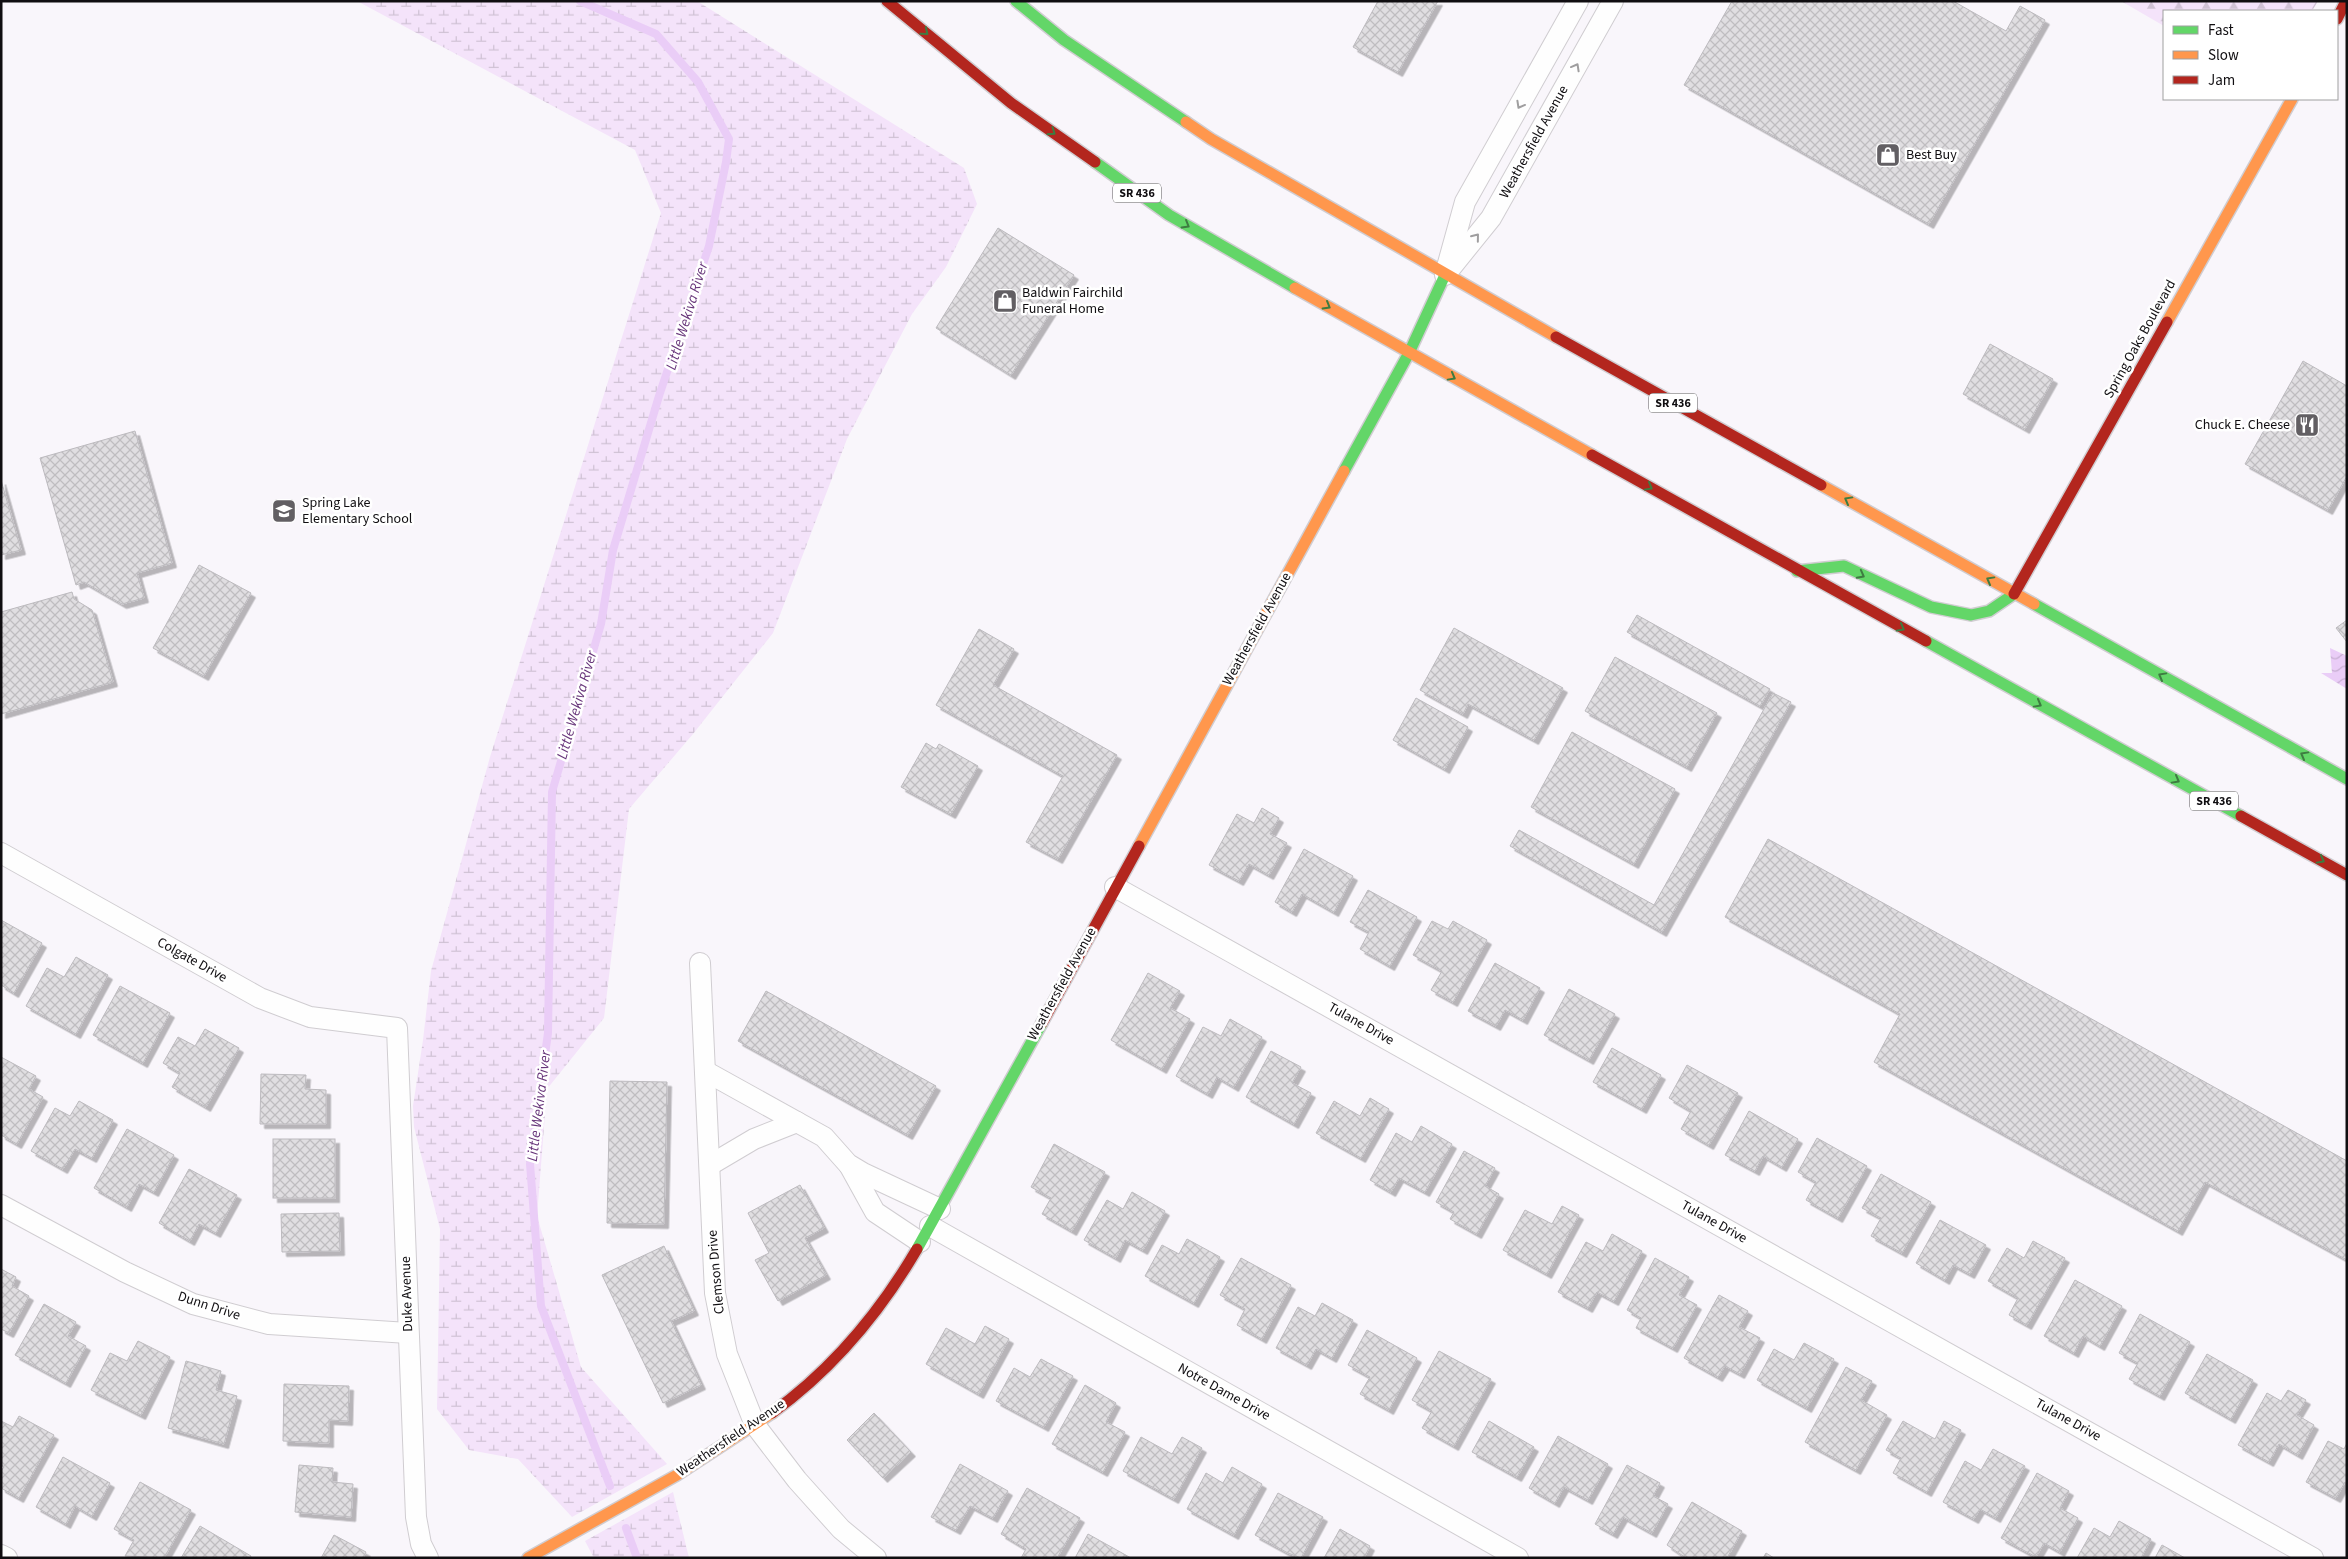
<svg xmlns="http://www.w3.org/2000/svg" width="2348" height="1559" font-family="'Source Sans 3',sans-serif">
<defs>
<pattern id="forest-firs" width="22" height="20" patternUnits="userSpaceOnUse" patternTransform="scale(1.25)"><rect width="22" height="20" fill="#f4e3fa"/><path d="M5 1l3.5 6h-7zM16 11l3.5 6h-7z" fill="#d0c2d5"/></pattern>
<pattern id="wetland-marsh" width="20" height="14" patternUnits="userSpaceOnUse" patternTransform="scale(1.25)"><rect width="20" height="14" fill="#f4e3fa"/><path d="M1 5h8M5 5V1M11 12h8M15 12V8" fill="none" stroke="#d0c2d5"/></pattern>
<pattern id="water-waves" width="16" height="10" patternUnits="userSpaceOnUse" patternTransform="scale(1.25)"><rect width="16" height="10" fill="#eacdf7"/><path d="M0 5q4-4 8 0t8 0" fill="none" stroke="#c8afd3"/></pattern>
<pattern id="building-cross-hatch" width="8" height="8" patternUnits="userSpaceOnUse" patternTransform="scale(1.25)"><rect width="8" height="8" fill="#e0dee1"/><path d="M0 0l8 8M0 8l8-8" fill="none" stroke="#bfbdc0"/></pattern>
<filter id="shadow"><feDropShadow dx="4.5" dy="4.5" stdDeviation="0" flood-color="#0004"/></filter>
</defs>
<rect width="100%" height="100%" fill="#f9f6fb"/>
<!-- forest -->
<polygon fill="url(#forest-firs)" points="2121,1 2318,1 2312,11 2164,11 2164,26"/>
<!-- wetland -->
<g fill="url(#wetland-marsh)">
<polygon points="357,1 697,1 964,168 977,204 946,267 912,314 847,439 773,633 693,734 629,809 604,1018 547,1089 537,1216 581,1367 667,1464 572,1517 518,1459 469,1450 437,1409 440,1229 414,1127 413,1106 423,1040 431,971 490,757 661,213 635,150"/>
<polygon points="673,1492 689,1558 594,1558 585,1541"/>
</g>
<!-- water -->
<polygon fill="url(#water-waves)" points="2330,648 2347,656 2347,689 2321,673 2332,673"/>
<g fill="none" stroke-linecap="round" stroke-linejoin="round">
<!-- stream -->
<g stroke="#eacdf7" stroke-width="8">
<polyline points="580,1 656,34 698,82 729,139 726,162 709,246 659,396 613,550 601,624 552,792 548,1033 530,1164 541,1306 610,1486"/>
<polyline points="626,1528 637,1558"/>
</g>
</g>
<!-- building -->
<g fill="url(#building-cross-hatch)" stroke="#bcbabe" filter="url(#shadow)">
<polygon points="1378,1 1438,1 1398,72 1353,47"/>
<polygon points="1732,1 1953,1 2006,31 2020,6 2045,20 1929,224 1684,85"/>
<polygon points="998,228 1074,275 1011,375 936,328"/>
<polygon points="1990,344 2053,379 2025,429 1963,394"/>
<polygon points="2303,361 2347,386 2347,476 2328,510 2245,464"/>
<polygon points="135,431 172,563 137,573 144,598 122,604 84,582 76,585 40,458"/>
<polygon points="1,480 21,550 1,555"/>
<polygon points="199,565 251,593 204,676 153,648"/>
<polygon points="72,592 74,599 92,610 113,682 1,714 1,612"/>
<polygon points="1637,615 1770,689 1760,706 1627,632"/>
<polygon points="2347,620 2347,642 2336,628"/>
<polygon points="1454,628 1563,688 1534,740 1468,704 1463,714 1420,690"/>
<polygon points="979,629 1014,649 993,685 1117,755 1058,859 1026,842 1063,776 936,705"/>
<polygon points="1615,657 1717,713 1687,767 1585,711"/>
<polygon points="1773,693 1791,702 1662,932 1510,846 1519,830 1654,905"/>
<polygon points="1416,698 1468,727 1445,769 1393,740"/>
<polygon points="1572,732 1675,789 1634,864 1531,807"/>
<polygon points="926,743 936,749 939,744 978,766 951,814 901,787"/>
<polygon points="1262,808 1279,818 1270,834 1287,843 1269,875 1249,864 1239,881 1209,865 1237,814 1254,823"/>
<polygon points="1768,839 2347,1161 2347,1260 2205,1182 2178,1231 1874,1062 1900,1014 1725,917"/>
<polygon points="1304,849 1353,876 1334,912 1302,894 1292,912 1275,902"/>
<polygon points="1368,890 1417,917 1390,966 1360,949 1369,932 1350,922"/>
<polygon points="1,920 42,943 14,993 1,985"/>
<polygon points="1432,921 1448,929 1453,921 1487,940 1453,1002 1431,990 1442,971 1413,955"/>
<polygon points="76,957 108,975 76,1034 26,1006 47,968 64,977"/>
<polygon points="1495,963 1540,988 1523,1020 1505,1010 1496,1026 1468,1011"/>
<polygon points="1148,973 1180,991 1170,1008 1190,1019 1162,1069 1111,1040"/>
<polygon points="120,986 170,1013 143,1063 93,1035"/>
<polygon points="1569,989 1615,1014 1589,1060 1544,1035"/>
<polygon points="766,991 936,1086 908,1135 738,1041"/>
<polygon points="1230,1019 1262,1037 1234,1087 1217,1077 1208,1094 1176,1076 1203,1027 1221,1036"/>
<polygon points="205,1029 239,1048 206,1107 172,1087 180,1073 163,1063 178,1037 195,1046"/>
<polygon points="1612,1048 1661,1075 1642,1109 1593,1082"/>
<polygon points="1271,1051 1301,1067 1292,1083 1311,1093 1294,1124 1246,1097"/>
<polygon points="1,1057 36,1076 29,1089 43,1097 17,1144 1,1135"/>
<polygon points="1687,1065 1738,1093 1709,1145 1681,1129 1691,1111 1669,1098"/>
<polygon points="261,1074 306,1075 305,1089 326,1090 326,1124 260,1124"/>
<polygon points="610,1081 667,1082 664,1224 607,1223"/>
<polygon points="1370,1098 1389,1109 1361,1158 1316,1133 1334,1101 1360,1116"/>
<polygon points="79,1101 113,1120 92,1158 75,1149 63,1169 31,1151 55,1108 70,1116"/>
<polygon points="1749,1111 1798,1139 1782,1167 1763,1156 1755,1171 1725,1155"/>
<polygon points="1421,1126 1452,1144 1425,1192 1399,1178 1391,1192 1370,1180 1396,1133 1412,1142"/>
<polygon points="127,1129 174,1155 154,1192 139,1184 127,1207 94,1188"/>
<polygon points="1817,1138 1867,1166 1838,1218 1806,1200 1816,1182 1798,1172"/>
<rect x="273" y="1139" width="62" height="59"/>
<polygon points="1054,1144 1105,1172 1072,1231 1042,1214 1051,1198 1031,1187"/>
<polygon points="1464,1151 1495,1168 1485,1186 1499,1194 1477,1234 1450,1219 1454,1212 1436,1202"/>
<polygon points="189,1169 237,1195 216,1233 199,1224 190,1241 159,1223"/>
<polygon points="1881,1174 1931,1202 1902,1253 1871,1236 1881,1218 1862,1208"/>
<polygon points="800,1185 824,1228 805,1238 826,1275 778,1301 755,1260 769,1253 748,1213"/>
<polygon points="1132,1192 1165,1211 1143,1250 1125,1240 1116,1258 1084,1240 1107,1200 1123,1209"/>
<polygon points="1562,1206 1579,1215 1547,1274 1503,1250 1525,1210 1552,1224"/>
<polygon points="339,1213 340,1251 282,1252 281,1214"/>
<polygon points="1940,1220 1986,1245 1970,1274 1953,1265 1945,1280 1916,1263"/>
<polygon points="1612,1234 1642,1251 1614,1301 1597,1292 1588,1308 1558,1292 1586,1242 1603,1251"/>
<polygon points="1187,1239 1220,1257 1194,1303 1145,1276 1162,1245 1179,1254"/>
<polygon points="2033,1241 2065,1258 2027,1325 2009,1315 2018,1298 1988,1281 2007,1248 2024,1258"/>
<polygon points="664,1246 694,1311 671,1321 701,1385 663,1403 602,1275"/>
<polygon points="1241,1258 1291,1285 1262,1339 1237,1325 1245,1309 1220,1295"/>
<polygon points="1655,1258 1689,1277 1679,1295 1697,1305 1673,1348 1636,1328 1641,1318 1627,1310"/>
<polygon points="1,1269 16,1277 12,1286 29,1296 9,1333 1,1329"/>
<polygon points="2075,1280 2122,1306 2100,1346 2083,1336 2074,1353 2044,1336"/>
<polygon points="1719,1295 1748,1311 1739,1327 1760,1338 1740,1374 1725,1366 1718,1377 1684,1358"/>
<polygon points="1322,1303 1353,1320 1332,1358 1316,1349 1307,1365 1276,1348 1298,1307 1315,1316"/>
<polygon points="44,1304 76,1322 68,1336 86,1346 66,1383 15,1355"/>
<polygon points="2140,1314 2190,1342 2160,1396 2129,1379 2138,1363 2119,1353"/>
<polygon points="985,1326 1009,1339 979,1394 926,1364 946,1328 975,1344"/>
<polygon points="1367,1330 1417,1358 1389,1410 1360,1394 1370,1377 1348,1365"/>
<polygon points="138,1341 170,1357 141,1415 91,1390 110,1353 127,1361"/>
<polygon points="1804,1343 1834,1359 1807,1408 1757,1380 1774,1349 1794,1360"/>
<polygon points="1439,1351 1491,1379 1454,1446 1422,1428 1432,1411 1412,1400"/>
<polygon points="2207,1354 2253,1380 2231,1419 2185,1393"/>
<polygon points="1041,1359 1073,1376 1044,1427 996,1401 1014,1368 1030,1377"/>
<polygon points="186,1361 221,1371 216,1390 237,1396 224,1444 168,1428"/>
<polygon points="1846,1367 1872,1381 1861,1400 1887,1415 1856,1470 1805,1442"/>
<polygon points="284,1384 349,1386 348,1421 329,1420 329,1443 283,1441"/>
<polygon points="1085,1385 1116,1403 1106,1422 1125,1432 1103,1472 1052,1444"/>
<polygon points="2288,1390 2306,1400 2297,1415 2314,1425 2298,1455 2279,1444 2269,1462 2238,1445 2267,1393 2281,1401"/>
<polygon points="874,1413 911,1452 883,1478 847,1440"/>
<polygon points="19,1416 54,1435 19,1498 1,1488 1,1471 4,1467 1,1465 1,1421 13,1427"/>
<polygon points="1489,1421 1534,1447 1517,1477 1472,1452"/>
<polygon points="1903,1421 1935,1439 1944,1421 1961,1430 1927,1492 1893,1473 1901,1458 1886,1450"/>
<polygon points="1558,1436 1608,1464 1588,1500 1564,1487 1555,1503 1529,1488"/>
<polygon points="1141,1437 1172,1454 1182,1437 1202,1448 1174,1499 1123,1471"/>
<polygon points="2328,1441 2344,1449 2347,1443 2347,1483 2345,1482 2336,1498 2306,1482"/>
<polygon points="1993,1449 2025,1466 1996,1518 1980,1509 1974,1519 1943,1502 1965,1461 1981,1470"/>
<polygon points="63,1457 110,1483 92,1516 75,1506 66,1524 36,1507"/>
<polygon points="960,1464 1008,1491 993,1518 970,1506 956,1530 931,1517"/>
<polygon points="299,1465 333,1468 332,1482 353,1484 351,1517 295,1512"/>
<polygon points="1627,1465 1660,1483 1653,1496 1668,1504 1652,1533 1623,1517 1613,1534 1595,1524"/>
<polygon points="1232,1467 1262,1484 1234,1535 1187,1509 1206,1473 1223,1483"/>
<polygon points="2037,1473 2069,1491 2060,1508 2078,1518 2060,1552 2044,1543 2036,1557 2001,1538"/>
<polygon points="140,1482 191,1510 164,1558 125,1556 134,1540 114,1529"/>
<polygon points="1027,1488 1080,1518 1057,1558 1021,1558 1026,1549 1001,1534"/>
<polygon points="1278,1493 1323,1517 1301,1558 1288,1553 1255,1535"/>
<polygon points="1692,1502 1742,1531 1727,1558 1686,1558 1667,1545"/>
<polygon points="2119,1521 2151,1539 2141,1558 2077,1558 2094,1528 2110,1537"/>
<polygon points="200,1526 251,1556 250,1558 181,1558"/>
<polygon points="1340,1529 1370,1546 1364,1558 1324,1558"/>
<polygon points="1088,1534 1131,1558 1075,1558"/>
<polygon points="334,1535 366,1552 363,1558 321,1558"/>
<polygon points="2162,1545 2185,1558 2155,1558"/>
<polygon points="1766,1553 1774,1558 1763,1558"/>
</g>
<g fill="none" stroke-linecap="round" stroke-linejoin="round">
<defs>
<g id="street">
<polyline points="1447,267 1465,202 1578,1"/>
<polyline points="1445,275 1491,218 1613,1"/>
<polyline points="1,853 260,998 310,1017 397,1028 416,1517 421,1544 428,1558"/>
<polyline points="1115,887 2313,1558"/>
<polyline points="700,963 715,1293 727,1354 755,1425 797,1480 841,1529 876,1558"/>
<polyline points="705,1071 824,1137 848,1164 863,1173 940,1209"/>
<polyline points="710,1165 754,1139 797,1122"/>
<polyline points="849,1165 875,1212 920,1242"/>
<polyline points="1,1205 125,1272 193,1304 269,1324 408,1333"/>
<polyline points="930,1226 1518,1558"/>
<polyline points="1,1555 7,1558"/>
</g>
<g id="fast">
<polyline points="1016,1 1064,40 1186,122"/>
<polyline points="1095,162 1169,215 1295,288"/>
<polyline points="1344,471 1409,353 1445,275"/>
<polyline points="1797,571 1844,566 1931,607 1971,615 1989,611 2014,594"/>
<polyline points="2034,604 2347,779"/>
<polyline points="1926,641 2241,816"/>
<polyline points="917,1249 1042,1023"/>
</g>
<g id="slow">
<polyline points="1186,122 1211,139 1556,337"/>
<polyline points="1295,288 1592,455"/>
<polyline points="2167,322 2292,99"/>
<polyline points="1821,485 2034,604"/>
<polyline points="1139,846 1344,471"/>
<polyline points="528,1558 677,1475 772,1413"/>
</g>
<g id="jam">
<polyline points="887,1 1011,103 1095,162"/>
<polyline points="2337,19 2346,1"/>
<polyline points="1556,337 1821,485"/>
<polyline points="1592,455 1926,641"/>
<polyline points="2014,594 2167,322"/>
<polyline points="2241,816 2347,875"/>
<polyline points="1042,1023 1139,846"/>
<path d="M772 1413C833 1369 879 1314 917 1249"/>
</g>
</defs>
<!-- street casing -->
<use href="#street" stroke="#d0cdd1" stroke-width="22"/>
<!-- fast casing -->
<use href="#fast" stroke="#d0cdd1" stroke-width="14"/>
<!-- slow casing -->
<use href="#slow" stroke="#d0cdd1" stroke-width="14"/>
<!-- jam casing -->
<use href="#jam" stroke="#d0cdd1" stroke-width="14"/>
<!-- street -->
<use href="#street" stroke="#fefefe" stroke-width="20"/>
<!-- fast -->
<use href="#fast" stroke="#63d668" stroke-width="11"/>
<!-- slow -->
<use href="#slow" stroke="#ff974d" stroke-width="11"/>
<!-- jam -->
<use href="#jam" stroke="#b3261e" stroke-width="11"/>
</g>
<!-- one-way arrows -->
<defs><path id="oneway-chevron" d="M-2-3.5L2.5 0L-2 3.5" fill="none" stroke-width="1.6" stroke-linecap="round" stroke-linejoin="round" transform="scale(1.25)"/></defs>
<g stroke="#3e7c41">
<use href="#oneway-chevron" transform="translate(925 32) rotate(39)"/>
<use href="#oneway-chevron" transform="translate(1052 132) rotate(35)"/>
<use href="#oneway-chevron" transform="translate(1186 225) rotate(30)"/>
<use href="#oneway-chevron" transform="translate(1327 306) rotate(30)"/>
<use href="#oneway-chevron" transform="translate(1452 377) rotate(29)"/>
<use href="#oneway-chevron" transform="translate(1649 487) rotate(29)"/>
<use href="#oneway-chevron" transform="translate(1848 500) rotate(-151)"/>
<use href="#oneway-chevron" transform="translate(1861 575) rotate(28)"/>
<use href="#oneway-chevron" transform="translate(1990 580) rotate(-151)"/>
<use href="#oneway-chevron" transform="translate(1901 628) rotate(29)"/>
<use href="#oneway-chevron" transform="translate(2162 676) rotate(-151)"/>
<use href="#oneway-chevron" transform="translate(2038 704) rotate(29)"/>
<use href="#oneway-chevron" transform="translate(2304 755) rotate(-151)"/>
<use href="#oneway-chevron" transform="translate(2176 780) rotate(29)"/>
<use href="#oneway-chevron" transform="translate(2321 860) rotate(29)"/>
</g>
<g stroke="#9f9e9f">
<use href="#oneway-chevron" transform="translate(1576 67) rotate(-61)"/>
<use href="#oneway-chevron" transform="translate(1520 105) rotate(119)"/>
<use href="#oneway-chevron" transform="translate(1476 237) rotate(-51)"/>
</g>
<!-- icons -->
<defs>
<symbol id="shop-square" viewBox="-11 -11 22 22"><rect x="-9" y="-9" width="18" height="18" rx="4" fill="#625f63" stroke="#fff"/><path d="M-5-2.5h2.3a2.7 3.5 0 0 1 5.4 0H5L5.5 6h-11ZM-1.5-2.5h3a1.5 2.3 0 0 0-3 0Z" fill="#fff"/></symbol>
<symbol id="restaurant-square" viewBox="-11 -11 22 22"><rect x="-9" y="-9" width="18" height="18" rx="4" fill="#625f63" stroke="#fff"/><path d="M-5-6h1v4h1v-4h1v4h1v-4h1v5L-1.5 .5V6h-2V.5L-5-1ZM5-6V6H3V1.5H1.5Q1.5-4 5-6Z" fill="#fff"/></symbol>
<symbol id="school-square" viewBox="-11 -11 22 22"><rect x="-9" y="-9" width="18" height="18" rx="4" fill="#625f63" stroke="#fff"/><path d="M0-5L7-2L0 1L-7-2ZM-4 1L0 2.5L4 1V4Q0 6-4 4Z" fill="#fff"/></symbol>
</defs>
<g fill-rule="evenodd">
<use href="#shop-square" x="1874" y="141" width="28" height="28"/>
<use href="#shop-square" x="991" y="287" width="28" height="28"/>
<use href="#restaurant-square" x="2293" y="411" width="28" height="28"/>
<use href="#school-square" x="270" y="497" width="28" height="28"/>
</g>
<g text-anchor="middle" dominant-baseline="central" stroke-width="5" stroke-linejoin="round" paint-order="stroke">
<!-- shield labels -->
<g fill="#fff" stroke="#585658" stroke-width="1">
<rect x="1113" y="183.5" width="48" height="19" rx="4"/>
<rect x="1649" y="393.5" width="48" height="19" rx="4"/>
<rect x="2190" y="791.5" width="48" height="19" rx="4"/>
</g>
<g font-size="12" font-weight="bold" fill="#100e11">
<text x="1137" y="193">SR 436</text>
<text x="1673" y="403">SR 436</text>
<text x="2214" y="801">SR 436</text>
</g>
<!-- street labels -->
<g font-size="14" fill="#100e11" stroke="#fff">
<text transform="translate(1534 142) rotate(-61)">Weathersfield Avenue</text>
<text transform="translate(2140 339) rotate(-61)">Spring Oaks Boulevard</text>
<text transform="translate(1257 629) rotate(-61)">Weathersfield Avenue</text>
<text transform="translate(192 960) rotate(29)">Colgate Drive</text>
<text transform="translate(1062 984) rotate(-61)">Weathersfield Avenue</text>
<text transform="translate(1361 1024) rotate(29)">Tulane Drive</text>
<text transform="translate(1714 1222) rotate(29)">Tulane Drive</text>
<text transform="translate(716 1272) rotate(-95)">Clemson Drive</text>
<text transform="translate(407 1294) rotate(-92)">Duke Avenue</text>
<text transform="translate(209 1306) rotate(18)">Dunn Drive</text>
<text transform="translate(1224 1392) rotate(29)">Notre Dame Drive</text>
<text transform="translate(2068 1420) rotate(29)">Tulane Drive</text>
<text transform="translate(731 1438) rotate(-34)">Weathersfield Avenue</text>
</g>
<!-- poi labels -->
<g font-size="14" fill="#100e11" stroke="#fff" text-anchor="start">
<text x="1906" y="155">Best Buy</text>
<text x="1022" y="293">Baldwin Fairchild<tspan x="1022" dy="16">Funeral Home</tspan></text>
<text x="2290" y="425" text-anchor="end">Chuck E. Cheese</text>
<text x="302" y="503">Spring Lake<tspan x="302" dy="16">Elementary School</tspan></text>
</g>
<!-- water labels -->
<g font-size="15" font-style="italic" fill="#67357a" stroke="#fff">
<text transform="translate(687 316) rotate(-73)">Little Wekiva River</text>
<text transform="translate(577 705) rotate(-74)">Little Wekiva River</text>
<text transform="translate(539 1106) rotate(-83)">Little Wekiva River</text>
</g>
</g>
<!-- border -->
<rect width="2348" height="1559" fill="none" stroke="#100e11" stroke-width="5"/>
<!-- legend -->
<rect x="2163" y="10" width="175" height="90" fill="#ffffff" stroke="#9f9fa0"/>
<rect x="2173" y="26" width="25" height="8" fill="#63d668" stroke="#9f9fa0"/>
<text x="2208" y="35" font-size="15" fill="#100e11">Fast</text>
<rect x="2173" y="51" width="25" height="8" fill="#ff974d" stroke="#9f9fa0"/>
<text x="2208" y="60" font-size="15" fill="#100e11">Slow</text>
<rect x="2173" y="76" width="25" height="8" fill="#b3261e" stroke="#9f9fa0"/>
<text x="2208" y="85" font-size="15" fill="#100e11">Jam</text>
</svg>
